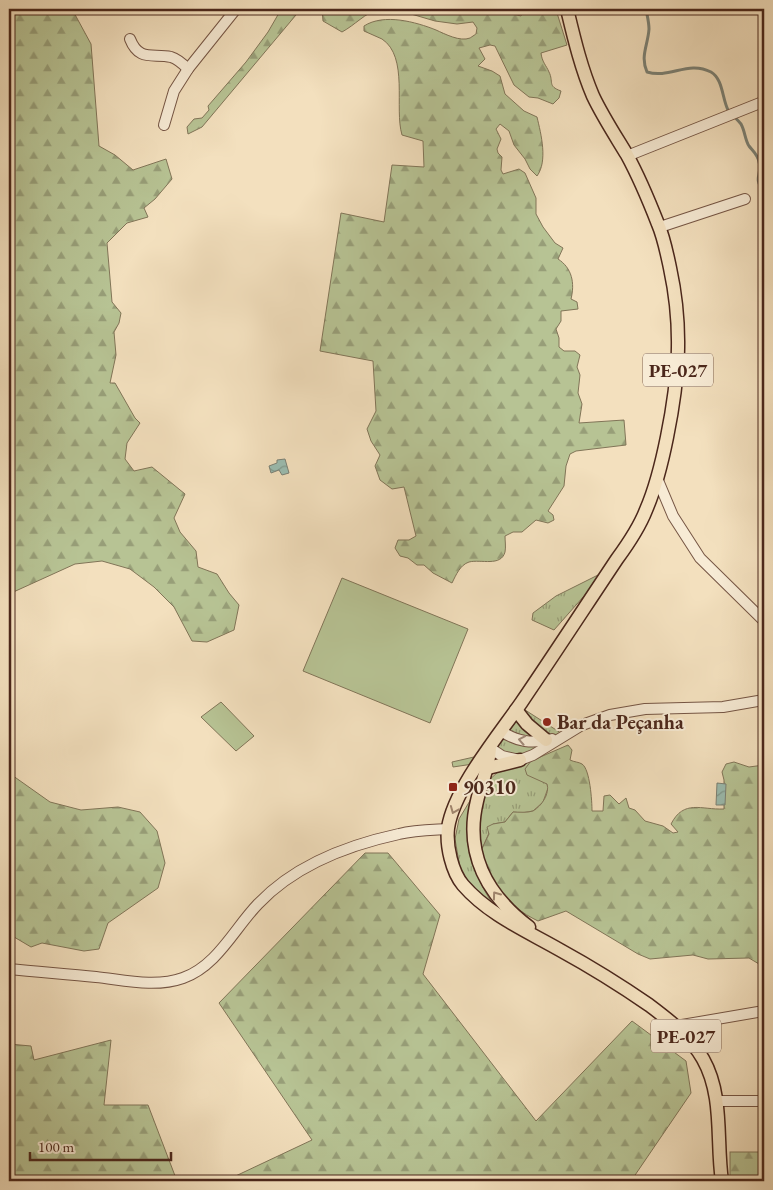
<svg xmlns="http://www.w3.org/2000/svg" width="773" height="1190" font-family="'EB Garamond',serif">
<defs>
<pattern id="grass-tufts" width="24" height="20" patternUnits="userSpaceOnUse" patternTransform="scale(1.25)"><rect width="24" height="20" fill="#b7c394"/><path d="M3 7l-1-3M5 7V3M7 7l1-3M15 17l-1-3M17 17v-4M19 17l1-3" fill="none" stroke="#979e78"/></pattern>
<pattern id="forest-firs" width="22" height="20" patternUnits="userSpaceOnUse" patternTransform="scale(1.25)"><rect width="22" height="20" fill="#b7c394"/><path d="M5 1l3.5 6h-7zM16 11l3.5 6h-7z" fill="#979e78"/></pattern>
<pattern id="water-waves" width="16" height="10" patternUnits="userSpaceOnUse" patternTransform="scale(1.25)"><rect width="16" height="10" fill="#9bbdb1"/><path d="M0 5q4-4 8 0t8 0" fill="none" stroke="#809a8f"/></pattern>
</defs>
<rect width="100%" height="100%" fill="#f3e0be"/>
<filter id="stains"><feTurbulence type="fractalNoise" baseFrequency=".004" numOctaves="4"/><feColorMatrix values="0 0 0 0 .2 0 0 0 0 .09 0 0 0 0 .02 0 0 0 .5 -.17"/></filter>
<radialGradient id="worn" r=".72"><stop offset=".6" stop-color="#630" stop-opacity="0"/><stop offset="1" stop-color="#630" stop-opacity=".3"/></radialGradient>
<!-- grass -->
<g fill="url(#grass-tufts)" stroke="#817558">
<polygon points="606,571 554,630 532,620 533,613 556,596"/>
<polygon points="522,708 564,735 546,747 488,768 495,748"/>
<polygon points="542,755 548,788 543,802 533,811 522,813 513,812 505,822 493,824 481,851 477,819 488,781 499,771"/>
<polygon points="474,757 477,758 473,764 453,767 452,762"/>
<path d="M471 799C461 844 471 871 496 909L463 880 460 868 455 839 459 819Z"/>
</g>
<!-- forest -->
<g fill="url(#forest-firs)" stroke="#817558">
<polygon points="9,9 72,9 91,44 99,146 115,155 133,170 166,159 172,179 155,199 144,208 148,217 127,223 107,243 112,302 121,313 119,323 114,332 116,355 110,383 115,383 135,418 140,423 127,443 125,459 134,471 152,467 185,494 174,518 180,532 196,551 198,567 217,574 229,593 239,605 234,630 207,642 192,641 174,607 154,587 130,569 102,561 75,564 9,594"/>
<polygon points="288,9 301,9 202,127 188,134 187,127 194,119 202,118 209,110 208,106 246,62 268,32 279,13"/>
<path d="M322 9H379C365 13 355 25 342 32L323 21Z"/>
<path d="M382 9H509V13L521 16 523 11 522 9H553V10L557 13 567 45 541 53C542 62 546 65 549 72 554 82 547 86 561 91L559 98 553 104 538 98 529 97 514 85 495 46 490 45 479 48 485 59 478 66 492 71 500 76 505 94 524 111 537 117C541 134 548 161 537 176L530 169 525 159 514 145 509 131 500 124 496 129 501 139 497 149 498 153 502 157 501 170 503 174 519 169 525 173 536 198V214L543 227 555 243 563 248 558 259C572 268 575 283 571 299L577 302 578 309 561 311V321L556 329 559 338V347L564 351H575L580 355 577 367 580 375 578 393 582 404 579 423 624 420 626 445 576 451 570 454 566 466 564 486 548 511 553 515 554 520 548 523 536 520 522 532H513L505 536C505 541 506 547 505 552 501 567 481 559 469 562 460 565 456 575 452 583L433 573 424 565H417L408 558 400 556 395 548 398 540H409L416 536 404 487 392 489 380 480 375 466 380 455 371 441 367 429 376 411 373 361 320 351 341 213 384 222 392 165 424 167 423 141 402 135C394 108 409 57 382 39 376 36 370 34 364 31V26C384 13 416 22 436 30 445 34 460 42 470 38 470 38 476 34 476 34L477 28 473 22 457 24 435 21 394 9Z"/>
<path d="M568 745 572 750 570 760C574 762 579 762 582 764 590 769 592 801 592 811H603L604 796 610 795 619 804 626 798 629 808 635 810 645 821 663 826 673 833 678 832 671 824C684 799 701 810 724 809V780L722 772 726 764 734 762 749 767 764 765V822L761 826 764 832V967L749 958 708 959 693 955 650 959 638 954 566 911 538 921C505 905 492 884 481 851L489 834 487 827 493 824 505 822 513 812C519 812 527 813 533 811 542 806 550 793 547 784L527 775 525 769 531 761Z"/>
<polygon points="9,773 50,802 81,810 118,807 140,812 157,831 165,863 158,888 108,923 99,949 84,951 42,943 31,947 9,934"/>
<polygon points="365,853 388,853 440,915 423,974 536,1121 632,1021 686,1061 691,1093 631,1181 225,1181 312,1140 219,1003"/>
<polygon points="111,1040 104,1105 148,1105 177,1181 9,1181 9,1044 31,1046 34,1060"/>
<rect x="730" y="1152" width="34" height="29"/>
</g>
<!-- pitch -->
<g fill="#b7c394" stroke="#817558">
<polygon points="342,578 468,629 430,723 303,671"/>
<polygon points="221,702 254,736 236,751 201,717"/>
</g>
<!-- water -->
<g fill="url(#water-waves)" stroke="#7b8175">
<polygon points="285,459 289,473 282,475 279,470 271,473 269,466 277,463 277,460"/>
<polygon points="717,783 726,784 725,805 716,805"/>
</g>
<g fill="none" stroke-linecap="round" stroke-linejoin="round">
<!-- stream -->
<path stroke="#7b8175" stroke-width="3" d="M646 9C647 15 649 22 649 29 648 45 640 56 647 72 670 79 688 60 711 72 723 79 722 98 728 110 732 115 737 119 741 124 745 131 745 140 749 146 753 151 758 155 759 162 763 173 752 179 764 190"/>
<defs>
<g id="minor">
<path d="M130 39C139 62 153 53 171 57 178 59 183 64 188 69"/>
<polyline points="164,125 174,91 188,69 236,9"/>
<polyline points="627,156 760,103"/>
<polyline points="660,227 745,199"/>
<polyline points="657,478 673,516 700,558 764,621"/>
<path d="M501 731C517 742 532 744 552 739"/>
<polyline points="490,748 502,756 520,760 533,755 582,725 610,715 645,709 723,707 764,700"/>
<path d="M9 969C38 972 67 974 96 977 124 980 155 988 183 978 217 966 234 929 258 904 294 866 348 845 399 834 415 830 432 830 448 829"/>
<polyline points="676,1026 764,1011"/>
<polyline points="716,1101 764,1101"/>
</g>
<g id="major">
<path d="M567 9C574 38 581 68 593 96 603 117 615 135 627 155 639 177 649 201 658 224 664 238 667 254 670 268 683 328 679 378 667 437 662 462 656 487 646 510 639 528 628 544 617 559 585 607 553 656 521 703 498 736 454 789 448 828 446 846 452 872 463 885 489 915 527 931 560 950 591 967 620 985 649 1005 669 1020 690 1036 703 1059 724 1096 716 1141 722 1181"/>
<polyline points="516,710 527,724 546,740"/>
<path d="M490 749C489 768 481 783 477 801 464 854 488 896 529 927"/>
<polyline points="488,768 520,760"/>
</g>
</defs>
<!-- minor casing -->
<use href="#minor" stroke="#755544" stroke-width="12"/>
<!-- major casing -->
<use href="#major" stroke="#4b271b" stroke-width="15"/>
<!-- minor -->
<use href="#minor" stroke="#f7ebd5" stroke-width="10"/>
<!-- major -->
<use href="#major" stroke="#f3e0be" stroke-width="12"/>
</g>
<!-- one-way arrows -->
<defs><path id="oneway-chevron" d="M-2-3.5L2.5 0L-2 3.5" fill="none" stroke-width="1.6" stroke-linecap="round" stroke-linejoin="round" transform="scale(1.25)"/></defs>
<use stroke="#a18978" href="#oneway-chevron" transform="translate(522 740) rotate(-169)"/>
<g stroke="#9f846c">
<use href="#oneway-chevron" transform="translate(454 810) rotate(112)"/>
<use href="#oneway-chevron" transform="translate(496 895) rotate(-126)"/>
</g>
<!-- markers -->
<g fill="#8f2418" stroke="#f7ebd5" stroke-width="2">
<circle cx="547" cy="722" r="5"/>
<rect x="448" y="782" width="10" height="10" rx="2.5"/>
</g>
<g text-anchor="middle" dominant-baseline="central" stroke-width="4" stroke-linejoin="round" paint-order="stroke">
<!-- shield labels -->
<g fill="#f7ebd5" stroke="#7f6253" stroke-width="1">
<rect x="643" y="353.5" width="70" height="33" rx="4"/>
<rect x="651" y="1019.5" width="70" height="33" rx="4"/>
</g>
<g font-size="19" font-weight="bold" fill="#4b271b">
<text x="678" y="370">PE-027</text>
<text x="686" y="1036">PE-027</text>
</g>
<!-- poi labels -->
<g font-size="20" font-weight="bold" fill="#4b271b" stroke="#f7ebd5" text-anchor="start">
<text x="557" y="722">Bar da Peçanha</text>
<text x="463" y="787">90310</text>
</g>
</g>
<!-- margin -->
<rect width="773" height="1190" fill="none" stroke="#f3e0be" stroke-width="30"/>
<rect x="10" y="10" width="753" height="1170" fill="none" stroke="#4b271b" stroke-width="2.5"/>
<rect x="15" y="15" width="743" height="1160" fill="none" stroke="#4b271b"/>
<!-- scale -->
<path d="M30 1152v8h141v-8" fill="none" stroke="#4b271b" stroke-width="2.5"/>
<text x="38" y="1152" font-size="15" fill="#4b271b" stroke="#f7ebd5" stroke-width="4" paint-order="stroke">100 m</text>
<rect width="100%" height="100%" filter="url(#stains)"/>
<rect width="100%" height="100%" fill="url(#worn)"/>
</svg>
